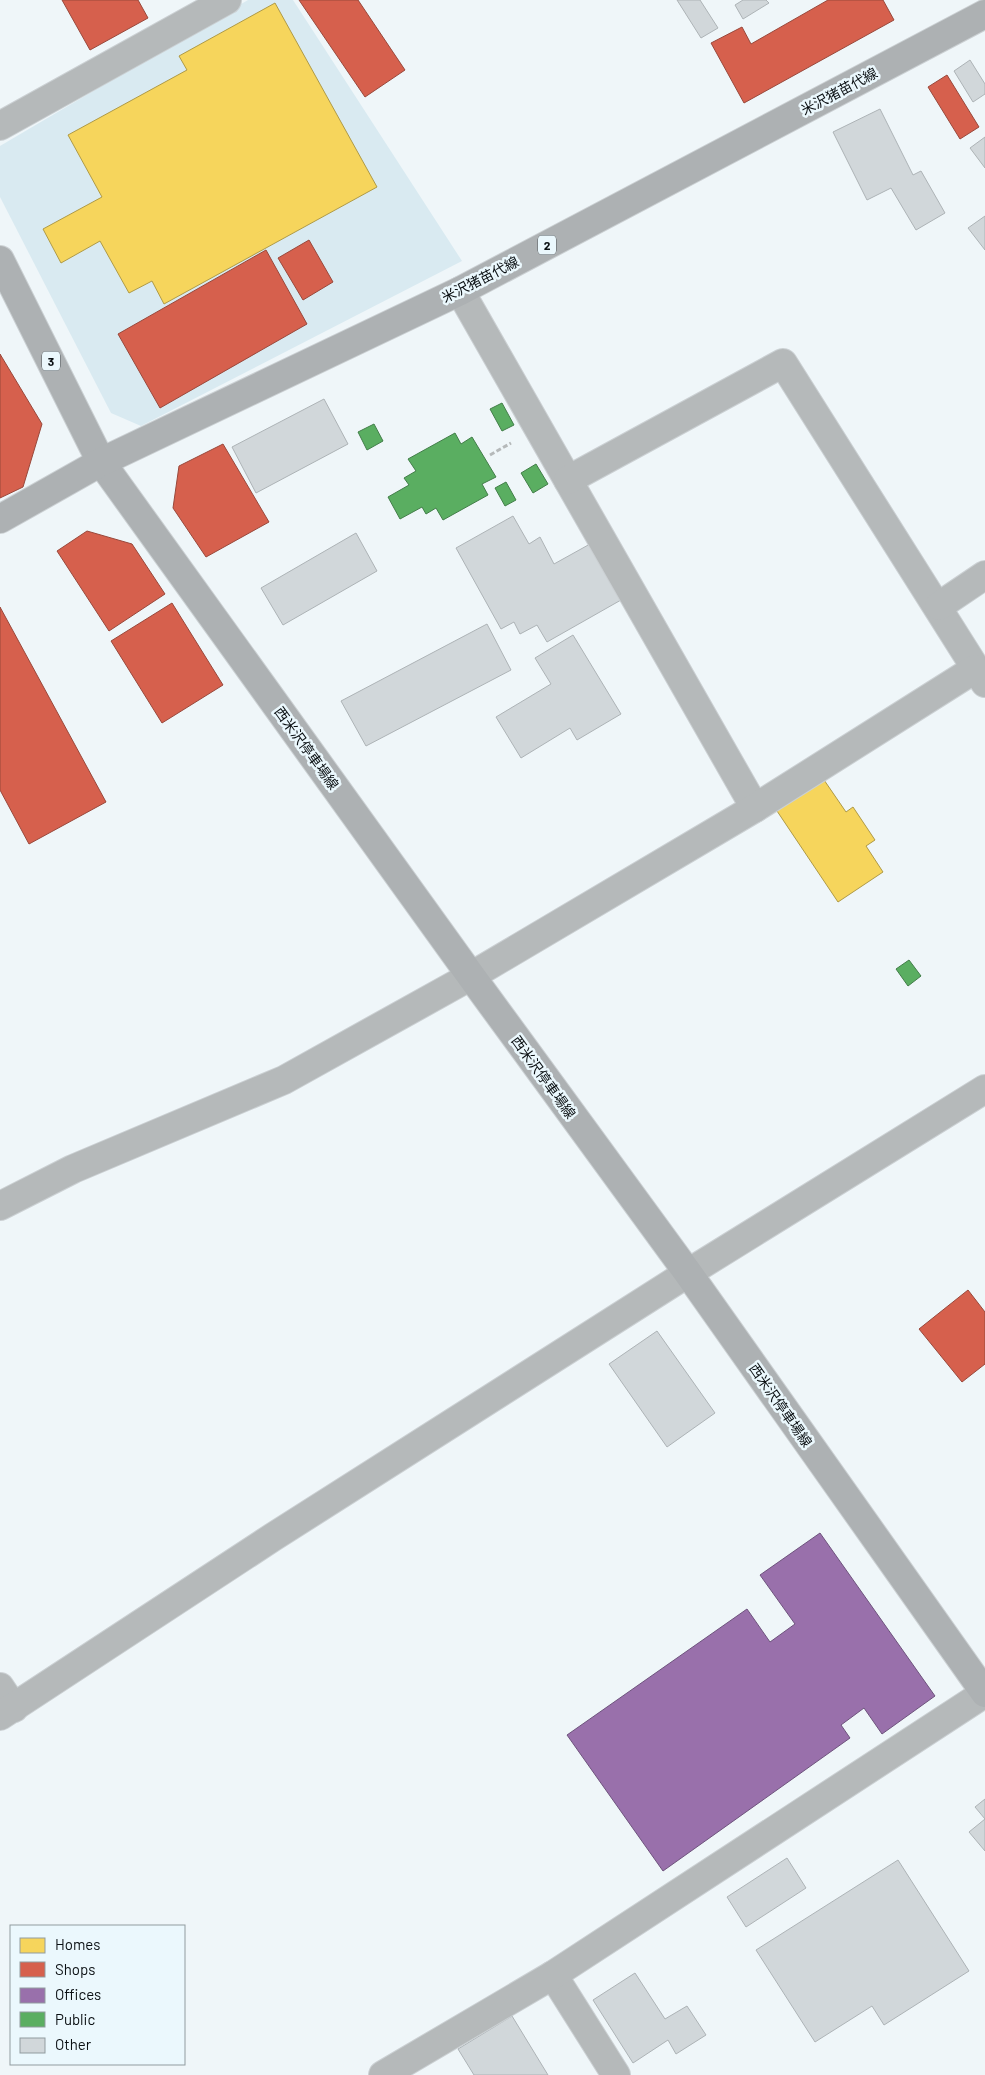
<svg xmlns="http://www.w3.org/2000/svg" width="985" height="2075" font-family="Barlow,'Noto Sans JP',sans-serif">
<rect width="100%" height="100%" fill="#eff6f9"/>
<!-- built -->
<polygon fill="#d9eaf1" points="248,0 293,0 462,261 141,426 111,413 0,197 0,146"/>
<!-- homes -->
<g fill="#f6d55c" stroke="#af9a46">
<polygon points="275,3 377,187 164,304 152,281 129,293 100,241 61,263 43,229 102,197 68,135 187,70 179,56"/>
<polygon points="822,777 846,812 853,807 875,840 866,846 883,872 838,902 775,808"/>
</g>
<!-- shops -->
<g fill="#d6604d" stroke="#99483b">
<polygon points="62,0 138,0 148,18 90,50"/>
<polygon points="299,0 358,0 405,70 365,97"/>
<polygon points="828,0 883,0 894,20 744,103 711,43 742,27 751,44"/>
<polygon points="947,75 979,127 960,139 928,87"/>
<polygon points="309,240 333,282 303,300 278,258"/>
<polygon points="266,250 307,324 160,408 118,334"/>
<polygon points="0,354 42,424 23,487 0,498"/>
<polygon points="223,444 269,522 206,557 173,508 179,466"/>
<polygon points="87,531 132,544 165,594 109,631 57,551"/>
<polygon points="172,603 223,685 162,723 111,641"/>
<polygon points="0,607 106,802 29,844 0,790"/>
<polygon points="968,1290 985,1312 985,1364 962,1382 919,1329"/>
</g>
<!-- offices -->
<polygon fill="#9970ab" stroke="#6e537d" points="820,1533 935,1696 882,1734 864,1708 841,1725 850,1738 663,1871 567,1735 747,1609 770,1642 795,1624 760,1575"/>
<!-- public -->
<g fill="#5aae61" stroke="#427e49">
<polygon points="502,403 514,425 502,431 490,409"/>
<polygon points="374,424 383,441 367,450 358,432"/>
<polygon points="455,433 461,444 472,437 496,477 482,484 488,495 443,520 436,508 426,514 422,507 400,519 388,497 409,485 404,478 416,471 408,459"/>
<polygon points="536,464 548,484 533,493 521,473"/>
<polygon points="506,482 516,500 505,506 495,488"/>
<polygon points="909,960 921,976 908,986 896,969"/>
</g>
<!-- building -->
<g fill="#d1d7da" stroke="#adb3b6">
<polygon points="677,0 700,0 718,28 701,38"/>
<polygon points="743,0 766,0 769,3 743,19 735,5"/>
<polygon points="970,60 985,84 985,94 973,102 954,71"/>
<polygon points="880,109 913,175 921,171 945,213 916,230 891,188 867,200 833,132"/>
<polygon points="985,137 985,168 970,148"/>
<polygon points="985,216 985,250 968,228"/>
<polygon points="324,399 348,444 256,493 232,447"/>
<polygon points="513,516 529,544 540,537 554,564 590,544 621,600 547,642 537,625 520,634 514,622 501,629 456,548"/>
<polygon points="356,533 377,571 283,625 261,588"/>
<polygon points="487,624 511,670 366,746 341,701"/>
<polygon points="573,635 621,714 577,740 570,728 521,758 496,717 551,684 535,658"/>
<polygon points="657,1331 715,1413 667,1447 609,1364"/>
<polygon points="985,1799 985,1819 975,1807"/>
<polygon points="985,1819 985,1851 969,1832"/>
<polygon points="787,1858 806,1888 746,1927 727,1897"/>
<polygon points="898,1860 969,1971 884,2025 872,2006 815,2042 756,1950"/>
<polygon points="635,1973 665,2019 687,2006 706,2035 676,2054 668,2040 633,2063 593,2000"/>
<polygon points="512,2016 548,2075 474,2075 458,2049"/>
</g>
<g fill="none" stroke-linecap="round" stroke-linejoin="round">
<defs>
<g id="minor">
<polyline points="0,126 227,0"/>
<polyline points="460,291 755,808"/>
<polyline points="568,480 783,363 985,683"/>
<polyline points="939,606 985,575"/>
<polyline points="0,1206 73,1169 284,1080 471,976 755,808 975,669"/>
<polyline points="0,1687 14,1708"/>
<polyline points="0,1716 273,1537 688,1273 985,1089"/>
<polyline points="553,1975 616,2075"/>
<polyline points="383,2075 553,1975 985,1693"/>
</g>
<g id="major">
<polyline points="0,260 101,462 471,976 688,1273 985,1693"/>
<polyline points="0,519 101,462 460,291 985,14"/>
</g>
</defs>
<!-- minor casing -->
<use href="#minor" stroke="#cbd0d3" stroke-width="30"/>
<!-- major casing -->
<use href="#major" stroke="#cbd0d3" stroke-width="30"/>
<!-- path -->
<polyline stroke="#b5b9ba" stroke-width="3" stroke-dasharray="5 2.5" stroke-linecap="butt" points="490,455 511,443"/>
<!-- minor -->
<use href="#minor" stroke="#b5b9ba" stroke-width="28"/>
<!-- major -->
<use href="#major" stroke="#adb1b3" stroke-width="28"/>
</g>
<g text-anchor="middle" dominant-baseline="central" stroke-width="5" stroke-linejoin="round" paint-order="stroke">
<!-- shield labels -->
<g fill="#ebf8fd" stroke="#4e5558" stroke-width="1">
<rect x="538" y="235.5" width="18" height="19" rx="4"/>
<rect x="42" y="351.5" width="18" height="19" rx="4"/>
</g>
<g font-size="12" font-weight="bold" fill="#0a0f12">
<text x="547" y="245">2</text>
<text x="51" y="361">3</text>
</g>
<!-- street labels -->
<g font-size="14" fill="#0a0f12" stroke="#ebf8fd">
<text transform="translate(839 91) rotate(-28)">米沢猪苗代線</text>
<text transform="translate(480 279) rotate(-27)">米沢猪苗代線</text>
<text transform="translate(307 748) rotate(54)">西米沢停車場線</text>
<text transform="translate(544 1077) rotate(54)">西米沢停車場線</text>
<text transform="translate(781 1405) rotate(55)">西米沢停車場線</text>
</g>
</g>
<!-- legend -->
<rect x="10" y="1925" width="175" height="140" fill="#ebf8fd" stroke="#919b9f"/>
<rect x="20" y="1938" width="25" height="15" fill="#f6d55c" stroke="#919b9f"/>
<text x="55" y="1950" font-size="15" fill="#0a0f12">Homes</text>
<rect x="20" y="1962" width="25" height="15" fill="#d6604d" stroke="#919b9f"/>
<text x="55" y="1975" font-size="15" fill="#0a0f12">Shops</text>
<rect x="20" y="1988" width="25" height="15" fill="#9970ab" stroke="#919b9f"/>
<text x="55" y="2000" font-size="15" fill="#0a0f12">Offices</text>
<rect x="20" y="2012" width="25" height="15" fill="#5aae61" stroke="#919b9f"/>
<text x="55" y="2025" font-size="15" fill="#0a0f12">Public</text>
<rect x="20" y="2038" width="25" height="15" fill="#d1d7da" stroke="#919b9f"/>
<text x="55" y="2050" font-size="15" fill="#0a0f12">Other</text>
</svg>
